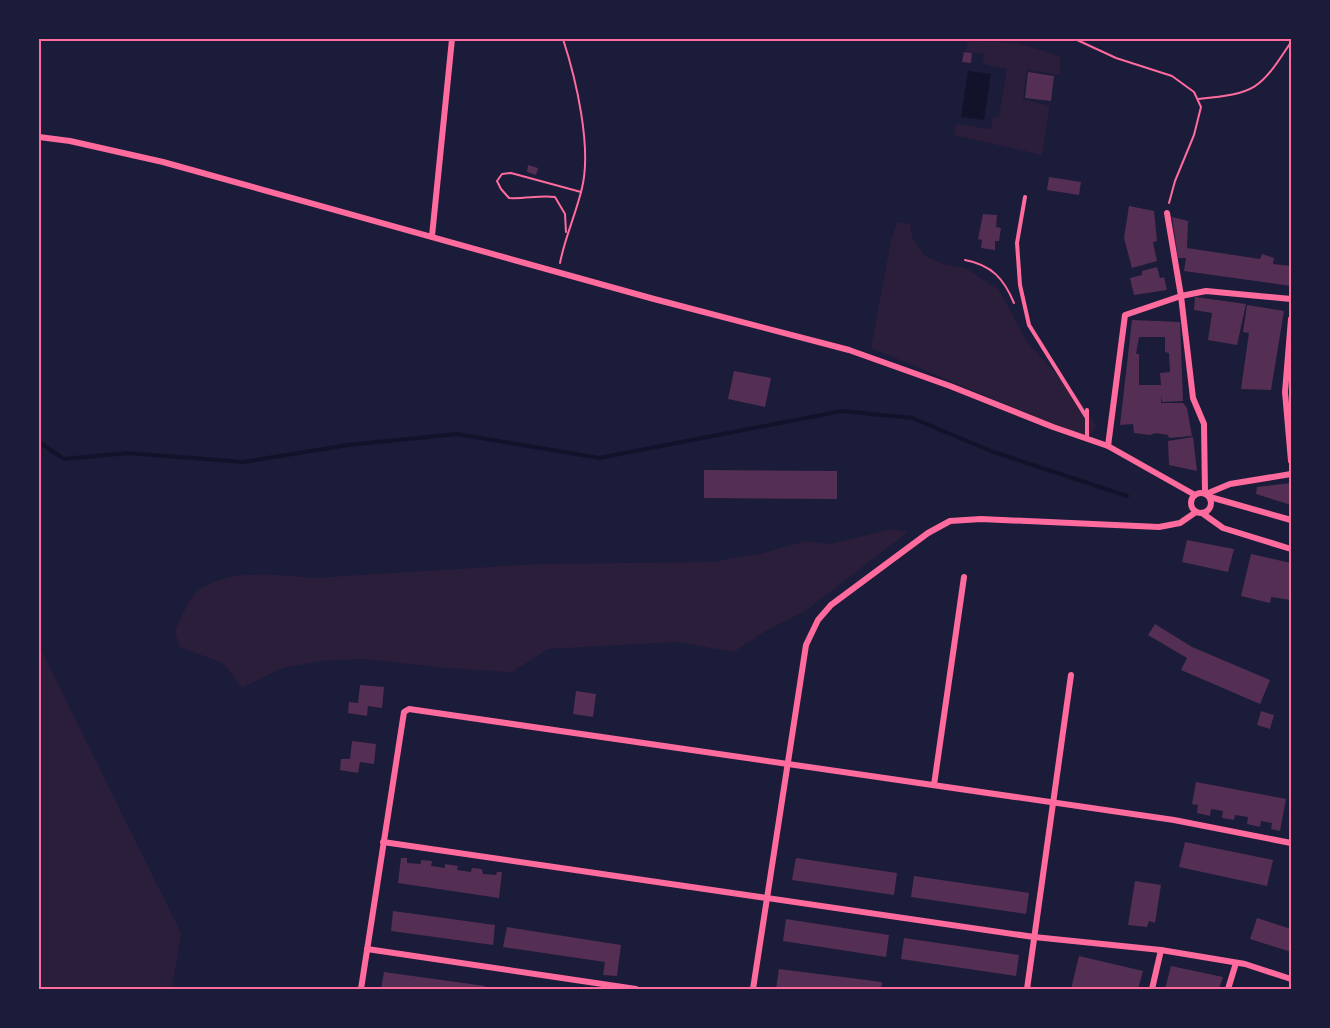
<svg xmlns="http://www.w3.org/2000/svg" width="1330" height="1028" font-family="'DM Sans',sans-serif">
<rect width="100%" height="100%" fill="#1b1b3a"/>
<!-- green -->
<g fill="#2a1e3b">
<polygon points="968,41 1017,43 1060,56 1060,75 1027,70 1023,99 1050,106 1042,155 954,135 956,124 991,129 993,117 999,117 1007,69 983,64 984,54 966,51"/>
<polygon points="897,222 910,224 913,239 925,256 943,264 966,268 999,290 1027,342 1076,395 1097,426 1087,438 871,348 891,240"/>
<path d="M892 529 908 532 805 611 769 629 734 652 677 642 548 649 512 672 446 668 364 659 321 661 282 668 242 688 223 663 179 647 175 630C180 620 190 596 199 590 230 568 276 575 312 578L538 564 711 562 764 553 805 541 830 544Z"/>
<polygon points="39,646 181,933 172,989 39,989"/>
</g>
<!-- water -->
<polygon fill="#12122b" points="968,71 991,74 984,120 961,117"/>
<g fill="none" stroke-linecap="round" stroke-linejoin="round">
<!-- stream -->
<polyline stroke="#12122b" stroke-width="4" points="39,442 64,459 128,453 243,462 348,445 457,434 599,458 842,411 912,418 991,451 1127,496"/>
</g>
<!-- building -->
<g fill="#542f53" fill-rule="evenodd">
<polygon points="964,52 972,53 971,63 962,62"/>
<polygon points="1028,72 1054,76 1051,101 1025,98"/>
<polygon points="528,165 538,168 536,175 527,172"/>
<polygon points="1049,177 1081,182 1079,195 1047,190"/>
<polygon points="1129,206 1154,211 1157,241 1153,242 1157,261 1132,268 1124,238"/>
<polygon points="983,214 997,215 996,227 1001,228 999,241 995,241 995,250 981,248 982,240 978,239"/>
<polygon points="1172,217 1188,221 1187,248 1260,259 1262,254 1274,258 1273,264 1291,266 1291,286 1184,271 1186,258 1178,258"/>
<polygon points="1157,267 1160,278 1164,277 1167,290 1134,295 1130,278 1142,275 1142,271"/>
<polygon points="1195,297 1246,304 1237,345 1208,340 1212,313 1194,310"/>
<polygon points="1247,305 1284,311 1271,390 1241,389 1249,333 1243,332"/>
<path d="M1132 320 1180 322 1183 401 1162 402 1161 395V403H1183L1187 408 1192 436 1169 438 1168 435 1156 433 1150 435 1134 433 1133 424 1120 425ZM1139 337H1165V352L1169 353 1170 372 1160 373 1161 385H1139V354H1136Z"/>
<polygon points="734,371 771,378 765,407 728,399"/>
<polygon points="1193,437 1197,471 1169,465 1168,441"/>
<polygon points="704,470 837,471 837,499 704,498"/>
<polygon points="1291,483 1291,505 1256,494 1257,487"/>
<polygon points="1187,540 1234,549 1228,572 1182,562"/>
<polygon points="1251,554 1291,563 1291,600 1271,597 1270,603 1241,596"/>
<polygon points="1155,624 1192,647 1270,680 1260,704 1181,670 1187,658 1148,635"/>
<polygon points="360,685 384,687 382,708 368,706 367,716 348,713 349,702 358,703"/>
<polygon points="576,691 596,694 593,717 573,714"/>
<polygon points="1261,711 1274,715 1270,729 1257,725"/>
<polygon points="352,741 376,744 374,764 360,762 358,773 340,770 341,759 350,759"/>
<polygon points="1196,782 1286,799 1280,831 1271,829 1272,823 1261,821 1260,827 1247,824 1248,817 1235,815 1234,820 1222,818 1223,811 1211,809 1210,816 1197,813 1198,805 1192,804"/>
<polygon points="1185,842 1273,860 1267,886 1179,867"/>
<polygon points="401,858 407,858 407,863 421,864 421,860 432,861 431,866 445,868 445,864 458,866 457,870 471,872 472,868 482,869 483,874 496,875 497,872 502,872 499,898 398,883"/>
<polygon points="796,858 897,873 894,895 792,880"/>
<polygon points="914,876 1029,893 1026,914 911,897"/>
<polygon points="1135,881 1161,885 1155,923 1149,921 1147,927 1128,925"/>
<polygon points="393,911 495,925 493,945 391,931"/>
<polygon points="1257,918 1291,929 1291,952 1250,939"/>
<polygon points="786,919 889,935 886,957 783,941"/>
<polygon points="507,927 621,945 617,976 603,975 605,962 503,947"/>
<polygon points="904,938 1019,955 1016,976 901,959"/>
<polygon points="1079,956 1143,971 1138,989 1071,989"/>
<polygon points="1171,966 1223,977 1219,989 1165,989"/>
<polygon points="779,969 882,982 881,989 776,989"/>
<polygon points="384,972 485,986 485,989 381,989"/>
</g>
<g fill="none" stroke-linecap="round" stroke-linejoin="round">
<!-- path -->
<g stroke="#ff6b9d" stroke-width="2">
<polyline points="1075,39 1116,58 1172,76 1194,92 1201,107 1194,135 1175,181 1169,203"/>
<path d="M1198 99C1256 93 1259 91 1291 42"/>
<path d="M566 232 565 214 555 197C540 195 525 199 509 198L501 189 497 181 502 174 511 173 581 192"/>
<path d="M965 260C992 265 1004 279 1014 303"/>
<path d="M560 263C565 237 576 214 582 188 592 147 576 79 563 39"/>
</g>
<!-- service -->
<g stroke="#ff6b9d" stroke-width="4">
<polyline points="1025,197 1017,243 1020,285 1029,325 1087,418"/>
<polyline points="1087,438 1087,410"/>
</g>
<!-- minor -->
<g stroke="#ff6b9d" stroke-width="6">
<polyline points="39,137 70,141 163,162 654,299 849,350 950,386 1053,427 1108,446 1195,495"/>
<polyline points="1167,213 1181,296 1193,398 1204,424 1205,493"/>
<polyline points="432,236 452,39"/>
<polyline points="1291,319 1285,392 1291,461"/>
<polyline points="1108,446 1125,315 1181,296 1206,291 1291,299"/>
<circle cx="1201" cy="503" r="10"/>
<polyline points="1206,494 1230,484 1291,474"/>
<polyline points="1210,497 1291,520"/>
<polyline points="1202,513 1223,528 1291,549"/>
<polyline points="934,785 964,577"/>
<polyline points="383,842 1034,937 1161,950 1245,964 1291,979"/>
<polyline points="367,949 636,989"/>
<polyline points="361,989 404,712 409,709 1174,820 1291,843"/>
<polyline points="753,989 806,645 818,620 831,605 928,533 950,521 981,519 1159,527 1180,523 1196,512"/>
<polyline points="1027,989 1071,675"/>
<polyline points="1152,989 1161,950"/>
<polyline points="1228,989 1236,963"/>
</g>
</g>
<!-- border -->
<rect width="1330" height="1028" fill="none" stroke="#1b1b3a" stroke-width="81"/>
<rect x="40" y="40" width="1250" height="948" fill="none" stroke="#ff6b9d" stroke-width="2"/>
</svg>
